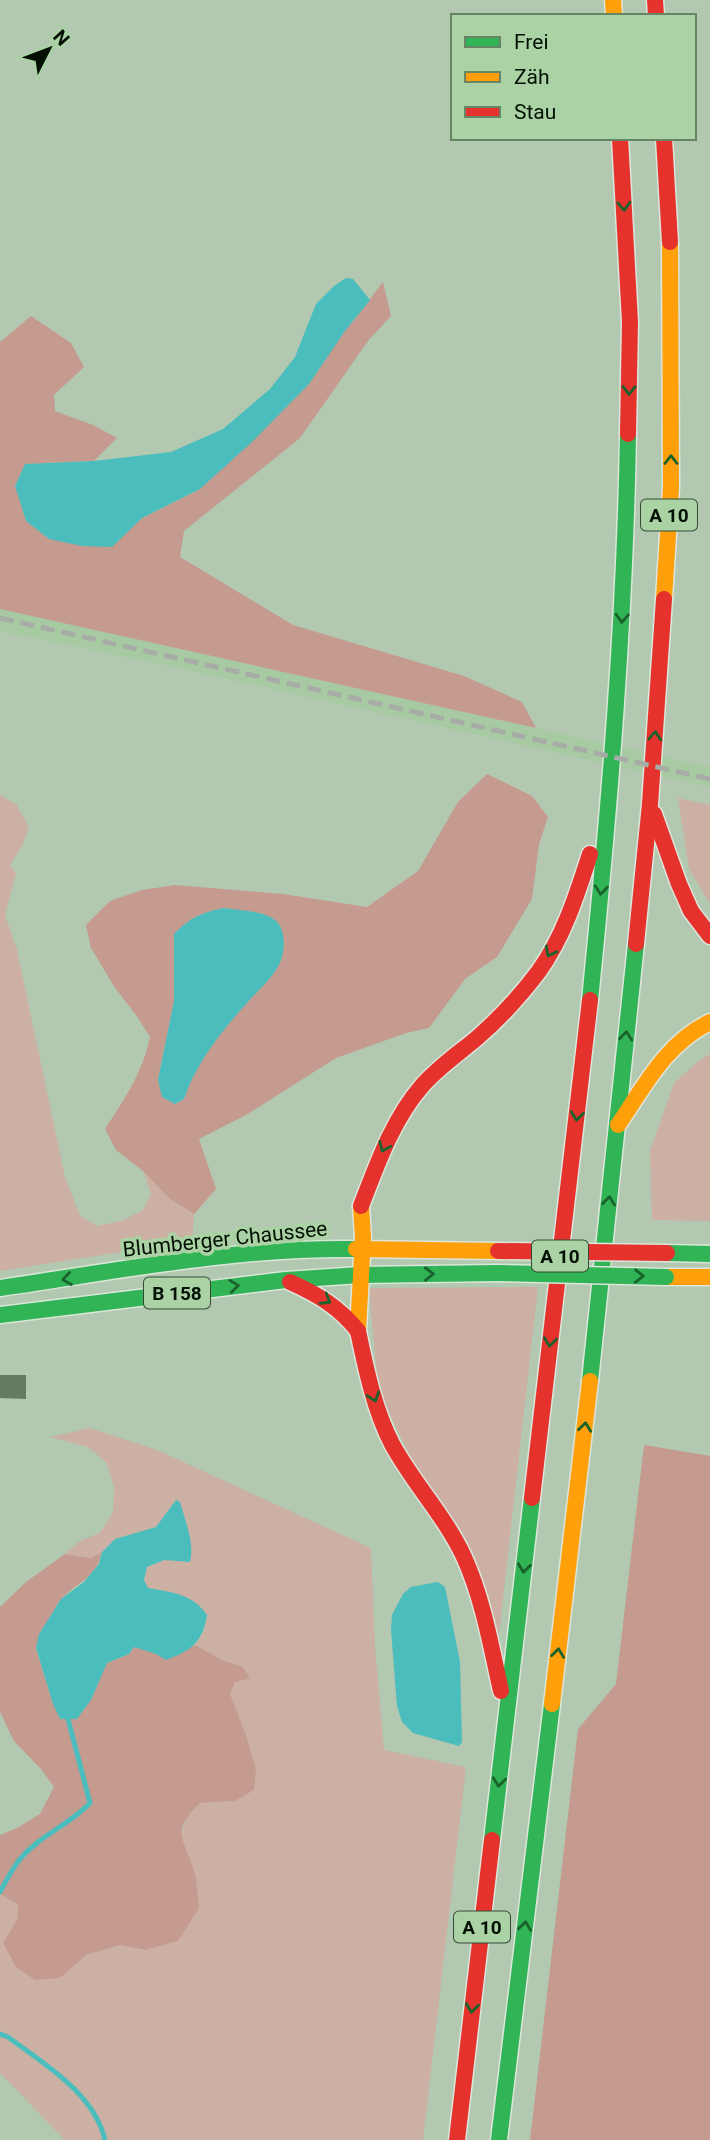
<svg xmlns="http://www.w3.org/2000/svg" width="710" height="2140" font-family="Roboto,sans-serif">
<rect width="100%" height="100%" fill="#b2c8b0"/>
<!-- built -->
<polygon fill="#a7caa3" points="0,609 710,767 710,787 164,665 0,631"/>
<!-- green -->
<g fill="#ccb0a4">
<polygon points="0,795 16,804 29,827 23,844 10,865 16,873 5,915 17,950 65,1177 80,1216 97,1226 121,1221 142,1211 151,1194 143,1171 170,1199 194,1214 192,1241 0,1271"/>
<polygon points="678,798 710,805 710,904 689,869"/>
<polygon points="710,1054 710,1221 652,1220 650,1151 674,1083 700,1060"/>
<polygon points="538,1287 498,1643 378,1389 369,1288"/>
<path d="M90 1428 157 1450 371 1548 375 1646 384 1750 466 1767 423 2140H65L0 2073V1894L18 1904 17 1920 60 1978 86 1955 121 1945 145 1950 194 1873 181 1839 187 1814 200 1803 235 1801 254 1790 256 1769 246 1735 230 1694 235 1682 250 1677 243 1667 222 1660 195 1645 205 1630 160 1590 147 1588 144 1580 147 1567 164 1560 190 1561C195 1541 183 1519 176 1500L156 1527 115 1539 102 1552 91 1558 65 1554 80 1541 100 1533 113 1512 114 1488 107 1463 88 1447 50 1437Z"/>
</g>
<!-- forest -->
<g fill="#c59b90" fill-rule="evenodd">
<polygon points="383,282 391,316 368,341 300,438 184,531 180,557 293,625 464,676 522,702 536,728 0,609 0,342 31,316 71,343 84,367 54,395 55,411 93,425 117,438 94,461 43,463 111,547 142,518 200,489 345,331"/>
<path d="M487 774 532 796 548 817 539 844 532 899 497 957 465 979 429 1028 406 1033 336 1058 246 1115 199 1139 216 1189 194 1214 170 1199 143 1171 116 1150 105 1129C125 1098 142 1074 150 1037L136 1015 115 988 91 948 86 925 110 901 142 890 175 885 283 894 367 907 418 871 458 802ZM224 908 264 914 275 970C241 1009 200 1049 184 1099L175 1104 158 1079 174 1001V934C191 917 201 913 224 908Z"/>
<polygon points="644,1445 710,1456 710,2140 530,2140 578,1729 616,1684"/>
<path d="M102 1552C96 1578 79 1581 62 1598 54 1606 42 1636 36 1649L53 1704 100 1678 107 1663 129 1654 134 1647C157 1654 174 1659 195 1645L222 1660 243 1667 250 1678 235 1682 230 1694 246 1735 256 1769 254 1790 235 1801 200 1803C168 1833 186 1841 195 1874 197 1885 198 1897 199 1908L178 1941 145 1950 120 1945 86 1955 60 1978 35 1980 16 1967 3 1943 17 1920 18 1904 0 1894V1835L17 1828 40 1814 54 1787 41 1769 14 1741 0 1712V1607L26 1582 65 1554 91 1558Z"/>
</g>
<!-- water -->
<g fill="#4cbdbd">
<polygon points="346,278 353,279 370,300 345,331 309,384 252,442 200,489 142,518 112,547 82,546 49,539 26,521 15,486 25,464 94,461 171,452 223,429 270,389 295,357 316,304 334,286"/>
<path d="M224 908C240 911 264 910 276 921 285 929 285 946 282 957 278 974 257 991 246 1004 221 1032 196 1063 184 1099L175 1104 162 1097 158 1080 174 1001V934C191 917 201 913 224 908Z"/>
<path d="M176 1500 180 1502C185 1521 195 1543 190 1562L164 1560 147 1567 144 1580 148 1588C171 1592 193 1594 207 1615 203 1642 191 1651 166 1660L156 1654 134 1647 129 1654 107 1663 91 1700 77 1719H60L53 1704 36 1648 39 1634 61 1599 84 1582 99 1564 102 1552 115 1539 156 1527Z"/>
<polygon points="438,1582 445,1587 460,1662 462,1742 459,1746 413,1733 402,1722 397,1706 391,1630 392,1615 403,1594 411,1587"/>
</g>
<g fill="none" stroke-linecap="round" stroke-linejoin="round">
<!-- stream -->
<g stroke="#4cbdbd" stroke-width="5">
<path d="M0 1892C6 1881 12 1869 20 1859 39 1836 69 1825 90 1803L68 1719"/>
<path d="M0 2034 8 2037C44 2064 94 2093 105 2140"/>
</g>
</g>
<!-- building -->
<polygon fill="#647a62" points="0,1375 26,1375 26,1399 0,1398"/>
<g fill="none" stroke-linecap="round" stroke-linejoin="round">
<defs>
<g id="fast">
<path d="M590 1000C609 812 625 623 628 434"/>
<polyline points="667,1253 710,1254"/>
<path d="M0 1288C117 1271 238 1247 356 1249"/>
<polyline points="0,1315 286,1280 360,1275 497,1273"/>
<polyline points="590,1381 636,944"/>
<polyline points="492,1840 532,1498"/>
<polyline points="499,2140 552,1704"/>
</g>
<g id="slow">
<polyline points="613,0 614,16"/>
<polyline points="664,599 671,487 670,242"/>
<path d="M618 1125C644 1087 666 1043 710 1022"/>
<polyline points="356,1249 498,1251"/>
<polyline points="666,1277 710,1277"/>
<polyline points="358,1331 363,1237 361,1206"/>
<polyline points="552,1704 590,1381"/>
</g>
<g id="jam">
<polyline points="655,0 656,16"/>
<polyline points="620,138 630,322 628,434"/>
<polyline points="664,138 670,242"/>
<polyline points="654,814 679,884 691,911 710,936"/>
<polyline points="636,944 650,804 664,599"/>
<path d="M361 1206C377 1165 392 1121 421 1087 437 1068 458 1054 477 1038 500 1018 521 995 539 971 564 936 577 894 590 854"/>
<path d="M290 1282C317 1294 339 1307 358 1331"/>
<path d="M358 1331C366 1369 374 1409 392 1444 413 1483 445 1516 464 1557 483 1599 491 1646 501 1691"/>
<polyline points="532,1498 590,1000"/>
<polyline points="457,2140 492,1840"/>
</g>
</defs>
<!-- fast casing -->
<use href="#fast" stroke="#dce6db" stroke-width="19"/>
<!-- slow casing -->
<use href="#slow" stroke="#dce6db" stroke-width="19"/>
<!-- jam casing -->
<use href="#jam" stroke="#dce6db" stroke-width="19"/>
<!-- fast -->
<use href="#fast" stroke="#30b455" stroke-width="16"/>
<!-- slow -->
<use href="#slow" stroke="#ff9f0a" stroke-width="16"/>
<!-- jam -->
<use href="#jam" stroke="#e5322d" stroke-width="16"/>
<!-- rail -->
<polyline stroke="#a7aca6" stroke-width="5" stroke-dasharray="14 7" stroke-linecap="butt" points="0,618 710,779"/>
<defs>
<polyline id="fast-bridge" points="497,1273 666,1277"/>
<polyline id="jam-bridge" points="498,1251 667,1253"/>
</defs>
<!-- fast-bridge casing -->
<use href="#fast-bridge" stroke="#dce6db" stroke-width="19" stroke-linecap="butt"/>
<!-- jam-bridge casing -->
<use href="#jam-bridge" stroke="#dce6db" stroke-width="19" stroke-linecap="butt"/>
<!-- fast-bridge -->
<use href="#fast-bridge" stroke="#30b455" stroke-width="16"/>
<!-- jam-bridge -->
<use href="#jam-bridge" stroke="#e5322d" stroke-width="16"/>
</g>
<!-- one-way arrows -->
<defs><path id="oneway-chevron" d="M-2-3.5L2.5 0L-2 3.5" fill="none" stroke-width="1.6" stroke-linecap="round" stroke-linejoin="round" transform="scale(1.75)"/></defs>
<g stroke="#1a622c">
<use href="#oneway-chevron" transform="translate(624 206) rotate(87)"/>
<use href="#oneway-chevron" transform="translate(629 390) rotate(91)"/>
<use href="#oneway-chevron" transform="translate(671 460) rotate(-90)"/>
<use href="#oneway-chevron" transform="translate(622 618) rotate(93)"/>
<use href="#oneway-chevron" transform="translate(655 736) rotate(-86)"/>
<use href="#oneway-chevron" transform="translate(601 890) rotate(96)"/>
<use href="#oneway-chevron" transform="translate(550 952) rotate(118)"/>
<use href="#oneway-chevron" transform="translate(626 1036) rotate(-84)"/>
<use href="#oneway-chevron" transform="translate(577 1116) rotate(97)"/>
<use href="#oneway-chevron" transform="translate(384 1147) rotate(114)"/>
<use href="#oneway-chevron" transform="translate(609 1201) rotate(-84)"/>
<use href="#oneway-chevron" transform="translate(429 1274) rotate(-1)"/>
<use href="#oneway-chevron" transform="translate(639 1276) rotate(1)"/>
<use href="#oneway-chevron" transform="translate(67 1279) rotate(172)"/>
<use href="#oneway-chevron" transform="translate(234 1286) rotate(-7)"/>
<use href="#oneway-chevron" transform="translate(326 1300) rotate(31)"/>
<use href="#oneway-chevron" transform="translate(550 1342) rotate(97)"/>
<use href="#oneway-chevron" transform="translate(374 1397) rotate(72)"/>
<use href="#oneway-chevron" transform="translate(585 1427) rotate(-83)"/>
<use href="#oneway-chevron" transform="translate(524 1568) rotate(97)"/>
<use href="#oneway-chevron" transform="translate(558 1653) rotate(-83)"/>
<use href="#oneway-chevron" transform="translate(499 1782) rotate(97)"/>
<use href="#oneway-chevron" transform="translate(525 1926) rotate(-83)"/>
<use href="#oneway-chevron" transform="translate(472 2008) rotate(97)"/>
</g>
<g text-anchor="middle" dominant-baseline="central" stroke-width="7" stroke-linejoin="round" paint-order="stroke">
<!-- shield labels -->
<g fill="#aad2a5" stroke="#354a34" stroke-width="2">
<rect x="641" y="499.5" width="56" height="31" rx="5"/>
<rect x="532" y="1240.5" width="56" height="31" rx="5"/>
<rect x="144" y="1277.5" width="66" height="31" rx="5"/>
<rect x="454" y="1911.5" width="56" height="31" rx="5"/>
</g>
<g font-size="19" font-weight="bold" fill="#031003">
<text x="669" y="515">A 10</text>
<text x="560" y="1256">A 10</text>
<text x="177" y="1293">B 158</text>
<text x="482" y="1927">A 10</text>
</g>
<!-- street labels -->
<g font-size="21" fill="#031003" stroke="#aad2a5">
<text transform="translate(225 1239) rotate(-6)">Blumberger Chaussee</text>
</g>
</g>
<!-- legend -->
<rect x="451" y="14" width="245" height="126" fill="#aad2a5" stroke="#678464" stroke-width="2"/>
<rect x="465" y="37" width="35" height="10" fill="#30b455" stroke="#678464" stroke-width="2"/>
<text x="514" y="49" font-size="21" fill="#031003">Frei</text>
<rect x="465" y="72" width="35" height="10" fill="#ff9f0a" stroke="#678464" stroke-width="2"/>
<text x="514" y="84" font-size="21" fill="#031003">Zäh</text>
<rect x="465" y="107" width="35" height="10" fill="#e5322d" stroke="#678464" stroke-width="2"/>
<text x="514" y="119" font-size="21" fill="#031003">Stau</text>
<!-- north arrow -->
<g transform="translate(49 49) rotate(48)" stroke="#aad2a5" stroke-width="5" paint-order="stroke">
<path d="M0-5L12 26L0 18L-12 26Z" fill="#031003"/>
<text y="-10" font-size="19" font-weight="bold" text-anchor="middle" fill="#031003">N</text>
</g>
</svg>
